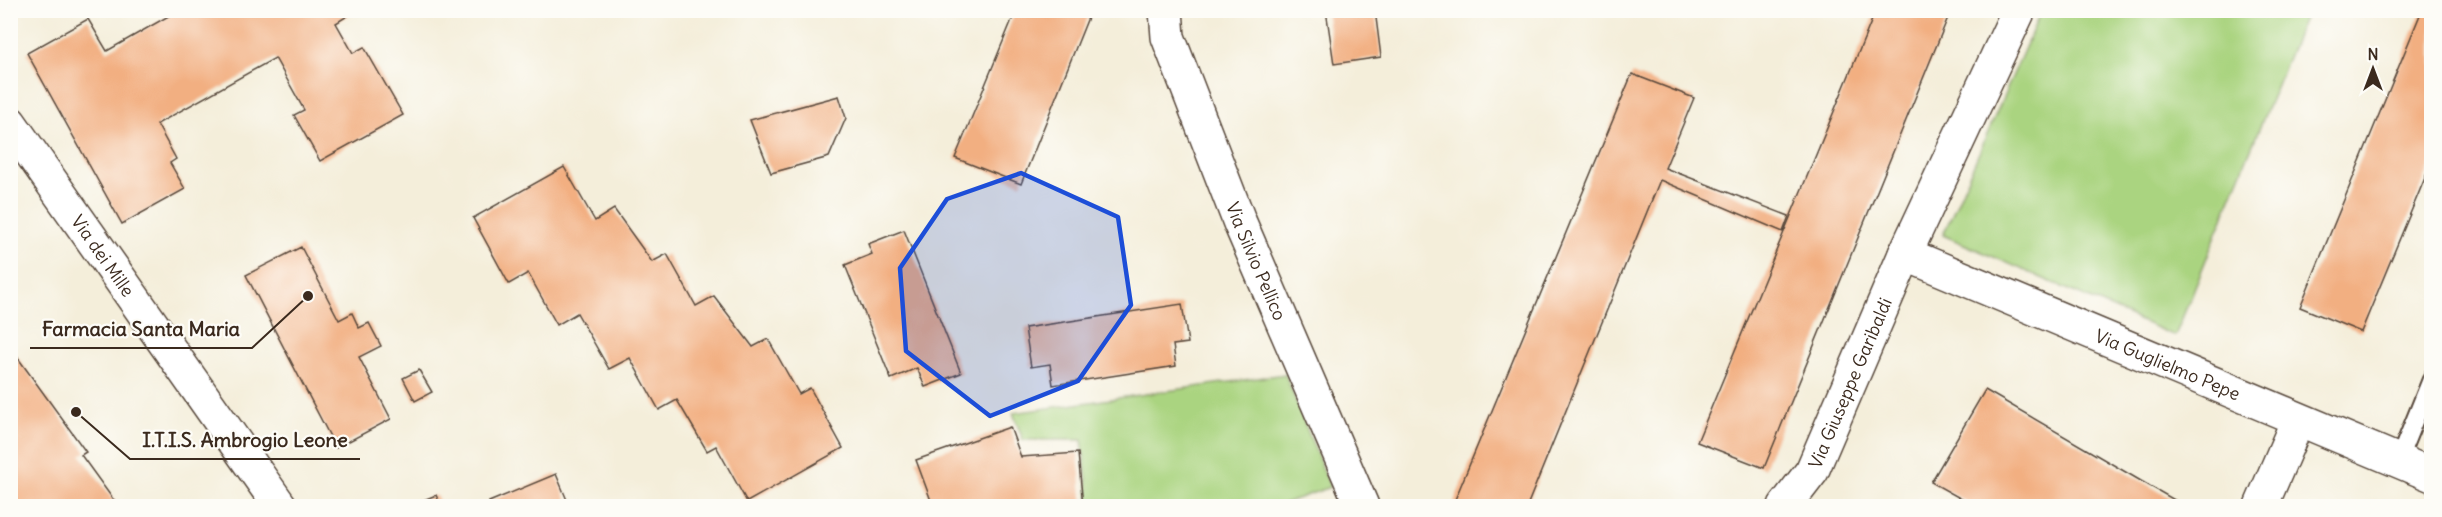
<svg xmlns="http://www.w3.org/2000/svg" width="2442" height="517" font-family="Delius,sans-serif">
<rect width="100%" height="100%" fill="#fdfcf7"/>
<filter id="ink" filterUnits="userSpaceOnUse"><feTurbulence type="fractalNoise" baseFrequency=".0167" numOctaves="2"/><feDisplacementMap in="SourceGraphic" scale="12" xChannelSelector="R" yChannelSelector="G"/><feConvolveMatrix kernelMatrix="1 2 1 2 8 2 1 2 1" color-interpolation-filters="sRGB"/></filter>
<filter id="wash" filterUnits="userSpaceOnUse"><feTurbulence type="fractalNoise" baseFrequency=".008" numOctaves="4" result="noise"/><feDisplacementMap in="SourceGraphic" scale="24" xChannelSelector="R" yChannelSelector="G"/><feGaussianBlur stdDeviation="1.35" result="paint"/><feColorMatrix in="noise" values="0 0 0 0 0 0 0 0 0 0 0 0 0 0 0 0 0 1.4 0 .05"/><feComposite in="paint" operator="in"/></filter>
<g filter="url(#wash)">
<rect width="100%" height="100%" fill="#f4eeda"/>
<!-- green -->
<g fill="#aad480" stroke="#727f4f" stroke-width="1.5">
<polygon points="2041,11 2307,11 2175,336 1943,235"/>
<polygon points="1285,374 1330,487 1277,506 1090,506 1082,440 1023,440 1013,413"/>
</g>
<g id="blocks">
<!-- building -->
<g fill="#f2af81">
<polygon points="179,10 357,10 336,23 353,53 364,47 403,115 320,161 294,115 304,110 275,58 157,124 176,159 170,163 185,189 122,224 27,53 88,19 107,51"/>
<polygon points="1016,10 1091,10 1021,184 955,158"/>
<polygon points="1326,10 1375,10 1381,57 1334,64"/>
<polygon points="1876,10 1951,10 1764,468 1697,442"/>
<polygon points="2422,10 2432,10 2432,161 2361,332 2300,307"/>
<polygon points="1632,74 1694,98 1665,168 1789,216 1783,232 1660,180 1527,506 1465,506 1454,502"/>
<polygon points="839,96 846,118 829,157 771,173 750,120"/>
<polygon points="564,167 595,221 614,209 652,262 667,254 696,306 714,296 753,347 768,339 799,394 810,388 843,448 747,502 716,446 707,451 677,400 659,410 630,358 609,369 577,313 557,325 528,273 509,284 473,218"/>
<polygon points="904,230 961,373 925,387 917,368 891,379 845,265 872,254 868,244"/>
<polygon points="301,247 339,320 352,313 359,328 369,323 381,346 359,357 391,419 336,448 246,275"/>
<polygon points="1182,304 1188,343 1173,345 1176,366 1053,385 1050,364 1031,367 1025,328"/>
<polygon points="10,347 86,452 81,455 118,506 10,506 10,451 14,448 10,443"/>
<polygon points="419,370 432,392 415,401 403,378"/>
<polygon points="1985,390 2141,481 2185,506 1974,506 1931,482"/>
<polygon points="1010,427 1021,457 1078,453 1083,506 933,506 916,460"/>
<polygon points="556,474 567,500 560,503 562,506 491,506 489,502"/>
<polygon points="436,495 441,506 409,506"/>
</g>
</g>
</g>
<g filter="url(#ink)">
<use href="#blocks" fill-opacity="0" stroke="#57473a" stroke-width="1.5"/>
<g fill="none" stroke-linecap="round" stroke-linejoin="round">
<defs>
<polyline id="lane" points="2398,461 2432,377"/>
<g id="street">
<path id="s1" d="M1166 10 1168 37 1240 223 1362 506"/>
<path id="s2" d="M1905 254 2432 475"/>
<path id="s3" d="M1785 506 1812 471 1905 254 2019 10"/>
<polyline points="2261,506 2298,420"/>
</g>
<g id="secondary">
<path id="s4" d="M10 123 280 506"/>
</g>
</defs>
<!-- lane casing -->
<use href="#lane" stroke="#57473a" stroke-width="20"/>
<!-- street casing -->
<use href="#street" stroke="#57473a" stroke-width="36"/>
<!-- secondary casing -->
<use href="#secondary" stroke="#57473a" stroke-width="36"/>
<!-- lane -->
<use href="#lane" stroke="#fff" stroke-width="16"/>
<!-- street -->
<use href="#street" stroke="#fff" stroke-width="33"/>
<!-- secondary -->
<use href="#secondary" stroke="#fff" stroke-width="33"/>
</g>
</g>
<!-- marked area -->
<path fill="#1d4ed8" fill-opacity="0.2" stroke="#1d4ed8" stroke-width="4.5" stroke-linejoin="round" d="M1021 173 1118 217 1131 305 1078 381 990 416 906 351 900 268 947 199Z"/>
<g text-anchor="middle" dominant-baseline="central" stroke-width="4.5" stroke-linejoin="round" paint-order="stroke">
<!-- street labels -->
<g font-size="18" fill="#3b2a1e" stroke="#fdfcf7">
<text stroke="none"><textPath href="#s4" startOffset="162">Via dei Mille</textPath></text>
<text stroke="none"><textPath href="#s1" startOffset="268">Via Silvio Pellico</textPath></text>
<text stroke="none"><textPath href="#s2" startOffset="285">Via Guglielmo Pepe</textPath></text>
<text stroke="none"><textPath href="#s3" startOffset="140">Via Giuseppe Garibaldi</textPath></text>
</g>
</g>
<!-- callouts -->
<path fill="none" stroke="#3b2a1e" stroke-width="2" d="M308 296L252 348H30M76 412L130 459H360"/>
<g fill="#3b2a1e" stroke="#fdfcf7" stroke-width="2">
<circle cx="308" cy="296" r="6"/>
<circle cx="76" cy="412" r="6"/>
</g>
<g font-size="20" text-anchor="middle" font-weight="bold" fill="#3b2a1e" stroke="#fdfcf7" stroke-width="4.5" stroke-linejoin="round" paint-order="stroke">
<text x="141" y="336">Farmacia Santa Maria</text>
<text x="245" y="447">I.T.I.S. Ambrogio Leone</text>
</g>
<!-- margin -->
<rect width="2442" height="517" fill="none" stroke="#fdfcf7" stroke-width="36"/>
<!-- north arrow -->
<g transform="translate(2373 69)" stroke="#fdfcf7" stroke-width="4.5" paint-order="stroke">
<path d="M0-4.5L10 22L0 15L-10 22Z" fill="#3b2a1e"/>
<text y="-9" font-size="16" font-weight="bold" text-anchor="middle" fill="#3b2a1e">N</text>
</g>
</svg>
